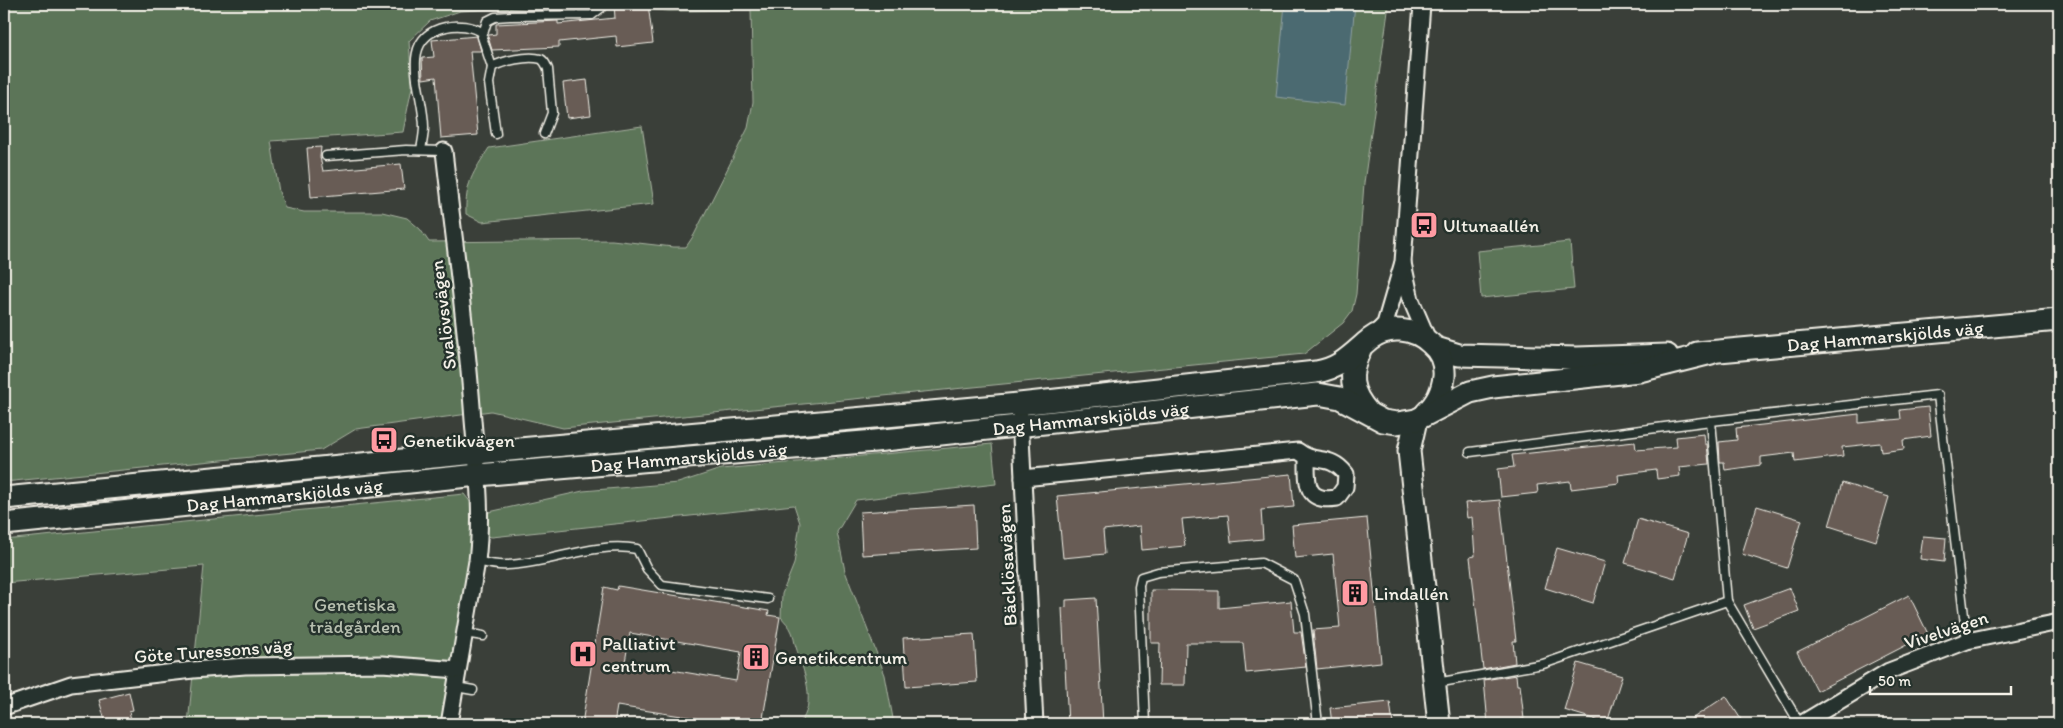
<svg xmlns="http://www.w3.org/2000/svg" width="2063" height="728" font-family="Itim,sans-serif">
<rect width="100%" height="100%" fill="#3a3f39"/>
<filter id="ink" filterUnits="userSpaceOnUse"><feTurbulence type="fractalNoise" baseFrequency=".02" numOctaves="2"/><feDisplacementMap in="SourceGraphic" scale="10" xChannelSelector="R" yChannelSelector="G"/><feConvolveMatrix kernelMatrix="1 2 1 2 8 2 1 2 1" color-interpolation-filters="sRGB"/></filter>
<g filter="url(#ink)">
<!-- green -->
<g fill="#5b7459" stroke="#a8b2a0" fill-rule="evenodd">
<path d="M4 4H1389L1364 183 1356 294 1352 311 1343 323 1304 354 563 428 491 411 356 429 321 450 4 482ZM572 5 669 11 751 10 753 102 748 128 694 235 686 247H673L612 240 429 242 420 229 407 218 382 212H304L285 208 279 192 271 141 403 132 412 87 409 41 430 21 460 11Z"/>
<path d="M642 126 654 204 482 222 466 214C465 183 473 173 489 148Z"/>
<polygon points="1570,242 1574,289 1481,298 1477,251"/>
<path d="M992 444 996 484 856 500 837 532 845 571 885 675 894 724H799C818 703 803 670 796 647 794 642 794 636 792 632 790 626 784 621 781 617L782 594 794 564 800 523 794 505 492 537 480 535 449 724H188L204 566 4 583V540L464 494 480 514 583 491 678 483 721 469Z"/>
</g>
<!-- water -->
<polygon fill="#4b6a71" stroke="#8fa0a1" points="1285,4 1355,4 1345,105 1276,97"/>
<!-- building -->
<g fill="#675b55" stroke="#f4f1e8" fill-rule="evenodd">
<polygon points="614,4 648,4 653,43 617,47 616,36 559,42 559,47 492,50 488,37 489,35 496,34 496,24 558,21 558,24 615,18"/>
<polygon points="477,36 481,51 470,51 478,135 441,138 436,77 423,79 422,58 434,57 432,40"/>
<polygon points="587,80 591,115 567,118 563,83"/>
<polygon points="321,147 320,157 323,171 401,164 404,189 311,197 307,148"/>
<polygon points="1928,407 1931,436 1903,440 1904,449 1881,452 1880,443 1842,447 1843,456 1795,462 1794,453 1761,457 1761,465 1725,470 1724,462 1720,462 1719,442 1737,440 1736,428 1859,414 1859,423 1901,419 1900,410"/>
<polygon points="1704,434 1705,444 1707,444 1709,464 1679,467 1680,476 1657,479 1656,470 1618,475 1619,483 1571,489 1570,481 1537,485 1538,493 1501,497 1498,469 1514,467 1512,455 1635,442 1636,450 1677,447 1676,437"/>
<polygon points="1291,474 1294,507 1261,510 1263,539 1231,542 1228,515 1182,519 1185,546 1142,550 1140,526 1103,530 1105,554 1063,558 1057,496"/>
<polygon points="1842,483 1889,497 1876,541 1829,526"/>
<polygon points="1500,500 1516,641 1513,641 1515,663 1483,669 1470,557 1475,556 1472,517 1467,518 1465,503"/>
<polygon points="974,505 976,548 862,555 860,512"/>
<polygon points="1757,506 1802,520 1787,568 1742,554"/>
<polygon points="1367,518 1381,662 1317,669 1313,630 1340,628 1333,554 1295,558 1292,525"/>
<polygon points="1638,519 1688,534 1675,578 1625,563"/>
<polygon points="1923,536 1946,538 1944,562 1920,559"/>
<polygon points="1557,548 1605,562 1593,603 1545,588"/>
<path d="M618 586 769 611 768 615 780 617 762 724H733L617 706 614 724H582L604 587 617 590ZM630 633 741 652 736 681 625 662Z"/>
<polygon points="1790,588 1799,611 1753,628 1744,605"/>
<polygon points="1151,590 1219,591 1219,608 1291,601 1294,632 1301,632 1306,667 1246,673 1243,643 1186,643 1185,685 1159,685 1160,643 1151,643"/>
<polygon points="1909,595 1928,634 1817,691 1797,652"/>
<polygon points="1096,598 1103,724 1068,724 1062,608 1066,607 1066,600"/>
<polygon points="974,634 977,682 906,687 903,638"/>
<polygon points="1578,663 1622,676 1607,723 1564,710"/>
<polygon points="1516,675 1517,685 1520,685 1524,719 1521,719 1522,724 1488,724 1484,680"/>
<polygon points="129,692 133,710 129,711 132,724 106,724 99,700"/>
<polygon points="1726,696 1744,724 1684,724"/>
<polygon points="1390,702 1393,724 1332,724 1330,708"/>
</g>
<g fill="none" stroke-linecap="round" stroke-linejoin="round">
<defs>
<g id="lane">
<polyline points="492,67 482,37 487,21 495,17 510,16 592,15 606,4"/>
<path d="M496 134 489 83 492 67C503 61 528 55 541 59 545 61 546 65 548 69L552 113 544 134"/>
<path d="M421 150C422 143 424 135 424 127 424 92 395 38 446 27 458 24 473 26 483 33"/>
<polyline points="326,156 406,150 444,151"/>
<polyline points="1711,421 1938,395 1967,641"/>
<polyline points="1470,452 1711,421 1727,601"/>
<path d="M477 561C486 563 497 566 507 565 550 564 594 541 637 549L647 569 662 585 768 599"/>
<polyline points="465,633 483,636"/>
<polyline points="1436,683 1543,664 1727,601 1800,724"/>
<polyline points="456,687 473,690"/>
<polyline points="1145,724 1139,586 1141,577 1158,572 1261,563 1294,580 1305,614 1318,724"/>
</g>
<g id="street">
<path d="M444 151C454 241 467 330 473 420 477 467 483 514 477 561L449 724"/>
<polyline points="1403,263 1411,300 1429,342"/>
<polyline points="1373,336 1385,324 1403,262 1422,4"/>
<polyline points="1020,416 1035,724"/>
<path d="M1023 478 1298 451C1315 465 1330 453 1346 474L1345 487 1337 498C1305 503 1307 483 1307 458"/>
<polyline points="4,707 71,684 193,670 245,666 382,664 458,670"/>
<polyline points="1801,724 1889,671 1967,641 2059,622"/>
</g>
<g id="secondary">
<polyline points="1436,348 1459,355 1577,358 1667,355"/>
<path d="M1360 350C1348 375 1350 391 1368 412"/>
<path id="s1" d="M1697 353 2059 320"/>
<polyline points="1416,420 1409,451 1439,724"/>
<path d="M4 498 476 453 1019 404 1316 372C1341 368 1352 354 1370 339 1388 325 1414 328 1430 343 1440 351 1445 364 1444 377 1442 392 1437 402 1426 413"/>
<path id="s2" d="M4 524 478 475 875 441 1318 394 1340 398 1383 421 1397 423 1416 420 1470 392 1493 387 1639 371 1711 353"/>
</g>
</defs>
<!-- lane casing -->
<use href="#lane" stroke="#f4f1e8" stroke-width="11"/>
<!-- street casing -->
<use href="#street" stroke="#f4f1e8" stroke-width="19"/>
<!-- secondary casing -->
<use href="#secondary" stroke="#f4f1e8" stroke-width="25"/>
<!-- lane -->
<use href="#lane" stroke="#26332d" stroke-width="8"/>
<!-- street -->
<use href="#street" stroke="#26332d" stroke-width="15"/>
<!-- secondary -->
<use href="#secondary" stroke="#26332d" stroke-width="21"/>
</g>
</g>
<!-- icons -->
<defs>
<symbol id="bus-square" viewBox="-11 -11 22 22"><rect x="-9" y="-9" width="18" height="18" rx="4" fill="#ff9aa2" stroke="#26332d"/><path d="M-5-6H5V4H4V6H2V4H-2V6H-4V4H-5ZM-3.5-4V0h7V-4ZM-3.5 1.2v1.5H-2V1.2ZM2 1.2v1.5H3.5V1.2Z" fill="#111"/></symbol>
<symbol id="building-square" viewBox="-11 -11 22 22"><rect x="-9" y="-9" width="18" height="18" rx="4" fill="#ff9aa2" stroke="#26332d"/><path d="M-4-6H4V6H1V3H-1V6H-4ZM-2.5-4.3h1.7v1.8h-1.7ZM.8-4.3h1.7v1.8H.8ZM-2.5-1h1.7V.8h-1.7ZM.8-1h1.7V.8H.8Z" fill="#111"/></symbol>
<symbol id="hospital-square" viewBox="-11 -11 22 22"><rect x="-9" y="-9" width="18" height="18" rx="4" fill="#ff9aa2" stroke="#26332d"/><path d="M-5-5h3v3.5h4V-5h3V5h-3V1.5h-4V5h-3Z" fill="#111"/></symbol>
</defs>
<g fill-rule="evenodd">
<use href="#bus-square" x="1408" y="209" width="32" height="32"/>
<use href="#bus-square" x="368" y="424" width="32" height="32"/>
<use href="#building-square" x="1339" y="577" width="32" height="32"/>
<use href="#hospital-square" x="567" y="638" width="32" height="32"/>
<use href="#building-square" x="740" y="641" width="32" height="32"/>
</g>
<g text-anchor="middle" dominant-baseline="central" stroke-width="5" stroke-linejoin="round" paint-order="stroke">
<!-- poi labels -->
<g font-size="19" fill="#f4f1e8" stroke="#26332d" text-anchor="start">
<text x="1443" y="225">Ultunaallén</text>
<text x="403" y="440">Genetikvägen</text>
<text x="1374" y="593">Lindallén</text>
<text x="602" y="643">Palliativt<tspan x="602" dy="22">centrum</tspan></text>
<text x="775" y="657">Genetikcentrum</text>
</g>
<!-- street labels -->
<g font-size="19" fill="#f4f1e8" stroke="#26332d">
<text transform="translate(443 315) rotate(-97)">Svalövsvägen</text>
<text stroke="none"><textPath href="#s1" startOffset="189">Dag Hammarskjölds väg</textPath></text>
<text stroke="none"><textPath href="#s2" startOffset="1092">Dag Hammarskjölds väg</textPath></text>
<text stroke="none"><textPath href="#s2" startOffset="688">Dag Hammarskjölds väg</textPath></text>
<text stroke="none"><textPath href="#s2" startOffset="282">Dag Hammarskjölds väg</textPath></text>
<text transform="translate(1007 565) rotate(-93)">Bäcklösavägen</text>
<text transform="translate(1946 630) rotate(-18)">Vivelvägen</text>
<text transform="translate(213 651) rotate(-4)">Göte Turessons väg</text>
</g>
<!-- park labels -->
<g font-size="19" fill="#b7bfaf" stroke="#26332d">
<text x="355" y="604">Genetiska<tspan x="355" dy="22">trädgården</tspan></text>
</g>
</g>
<!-- margin -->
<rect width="2063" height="728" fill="none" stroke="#26332d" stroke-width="20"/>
<rect x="10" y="10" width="2043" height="708" fill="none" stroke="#f4f1e8" stroke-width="2" filter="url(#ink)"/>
<!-- scale -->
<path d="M1870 686v8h141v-8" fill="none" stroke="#f4f1e8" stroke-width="2.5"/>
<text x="1878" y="686" font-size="15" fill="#f4f1e8" stroke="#26332d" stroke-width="4" paint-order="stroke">50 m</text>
</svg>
